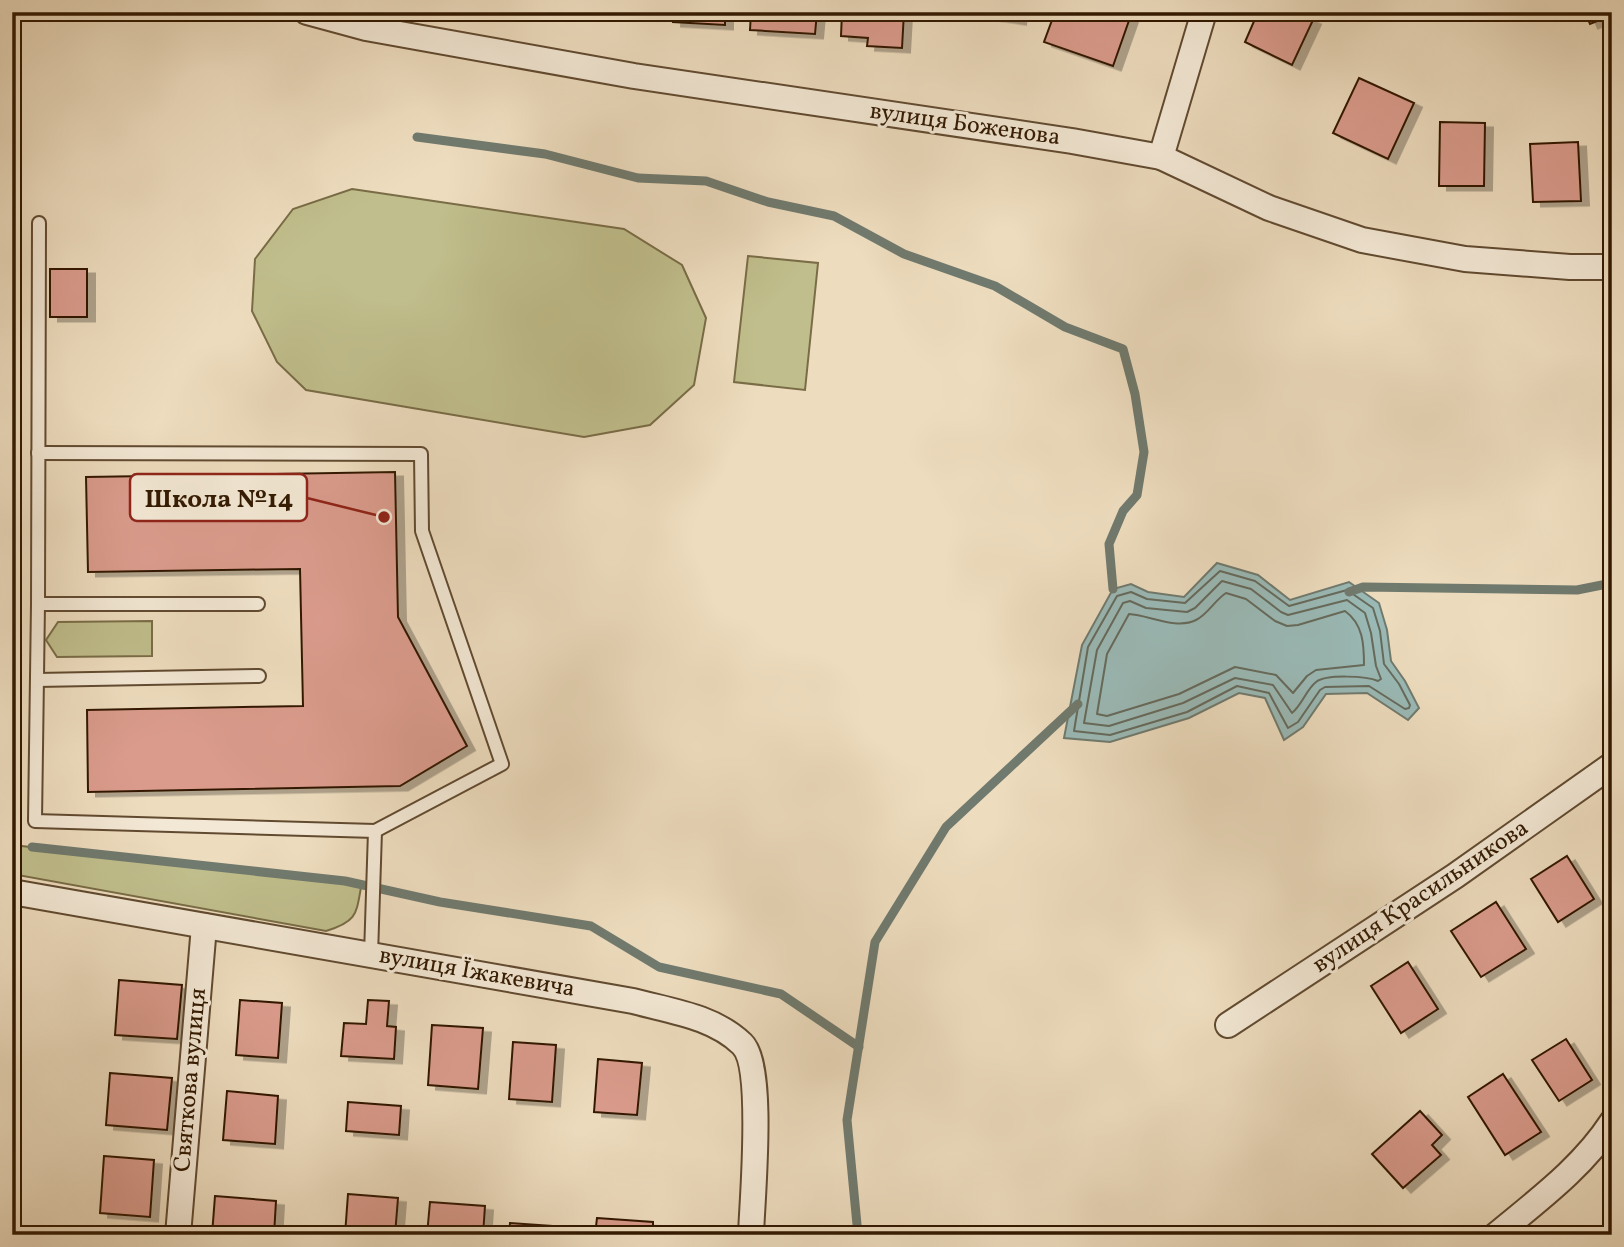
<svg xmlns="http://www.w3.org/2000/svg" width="1624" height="1247" font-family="Vollkorn,serif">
<defs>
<filter id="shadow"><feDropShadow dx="8" dy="4.5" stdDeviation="0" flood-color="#0004"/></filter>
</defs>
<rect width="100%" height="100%" fill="#eddcbe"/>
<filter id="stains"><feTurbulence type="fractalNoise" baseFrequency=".00286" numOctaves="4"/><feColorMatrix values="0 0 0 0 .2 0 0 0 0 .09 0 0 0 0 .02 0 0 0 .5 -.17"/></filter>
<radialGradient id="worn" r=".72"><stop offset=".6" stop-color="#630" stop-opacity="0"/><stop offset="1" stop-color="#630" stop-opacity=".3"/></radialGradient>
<!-- green -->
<g fill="#c0be8c" stroke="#796c46" stroke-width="2">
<polygon points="352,189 624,229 682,265 706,318 694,385 650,425 584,437 306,390 277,362 252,311 255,259 293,209"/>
<polygon points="748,256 818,263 805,390 734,382"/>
<polygon points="152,621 152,656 57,657 46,640 58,622"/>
<path d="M12 845 345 881 362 882C356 913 359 921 326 931L12 874Z"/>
</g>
<!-- water -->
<polygon fill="#9abab7" stroke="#707a6e" stroke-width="2" points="1217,563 1258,575 1290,600 1349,582 1379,603 1387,630 1391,661 1405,681 1419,708 1408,720 1367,693 1326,694 1303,727 1284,740 1265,698 1239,693 1189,718 1110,742 1064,738 1082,645 1113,589 1131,584 1148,592 1184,597"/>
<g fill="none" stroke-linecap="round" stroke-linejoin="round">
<!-- shore -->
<g stroke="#666a5c" stroke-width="2">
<polygon points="1220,571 1255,581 1289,606 1347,590 1373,608 1380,631 1384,664 1399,684 1410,705 1409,708 1405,709 1369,686 1325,687 1320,690 1298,722 1288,728 1269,693 1237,686 1187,712 1110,735 1074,731 1088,647 1117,596 1131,592 1147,599 1185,603"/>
<path d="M1222 581 1251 589 1281 612 1288 615 1347 600 1365 613 1371 633 1376 666 1381 679 1378 681C1367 676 1326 674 1316 682 1306 690 1302 705 1292 713L1273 685 1235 678 1183 703 1109 726 1084 723 1097 650 1123 603 1130 601 1146 608 1187 612 1195 608Z"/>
<path d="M1226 593 1246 599 1275 621 1287 626 1298 625 1345 611C1363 624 1364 644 1364 665L1316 670 1307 676 1293 693 1276 675 1235 667 1179 694 1107 716 1097 714 1107 654 1129 614C1149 615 1176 630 1196 620 1208 614 1215 600 1226 593Z"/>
</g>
<!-- stream -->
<g stroke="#707a6e" stroke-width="9">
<polyline points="417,137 545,154 638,178 706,181 768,202 834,216 904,254 995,286 1065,327 1123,349 1135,394 1144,452 1137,495 1123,511 1109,544 1113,589"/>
<polyline points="1349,592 1363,587 1577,590 1612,583"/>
<polyline points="32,847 345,881 440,902 591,926 659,967 781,994 859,1047"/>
<polyline points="858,1235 847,1120 875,942 946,827 1078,704"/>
</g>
</g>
<!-- building -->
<g fill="#da9b8c" stroke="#321901" stroke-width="2" filter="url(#shadow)">
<polygon points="674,12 725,12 725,25 673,22"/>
<polygon points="751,12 817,12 815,34 750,30"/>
<polygon points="842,12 904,12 902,48 867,46 868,38 841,36"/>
<polygon points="963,12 1019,12 1018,20"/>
<polygon points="1055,12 1132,12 1113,66 1044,42"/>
<polygon points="1258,12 1296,12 1313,20 1292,65 1245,42"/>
<polygon points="1585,12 1612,12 1612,15 1590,24"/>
<polygon points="1359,78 1414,103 1388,159 1333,133"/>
<polygon points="1440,122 1485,123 1484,186 1439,186"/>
<polygon points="1578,142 1581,201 1533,202 1530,144"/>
<rect x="50" y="269" width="37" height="48"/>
<polygon points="395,472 398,617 467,746 400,786 88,792 87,710 303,706 300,569 88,572 86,477"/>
<polygon points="1567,856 1594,899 1558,922 1531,879"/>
<polygon points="1496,902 1526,949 1481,977 1451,931"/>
<polygon points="1408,962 1438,1009 1401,1033 1371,986"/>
<polygon points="119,980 182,985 177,1039 115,1035"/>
<polygon points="240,1000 282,1003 278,1058 236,1055"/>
<polygon points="368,1000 389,1001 387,1026 396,1027 394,1059 341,1056 344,1023 366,1024"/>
<polygon points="432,1025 483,1028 478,1089 428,1085"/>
<polygon points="1566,1039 1592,1080 1559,1101 1532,1060"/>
<polygon points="513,1042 556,1045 552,1102 509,1099"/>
<polygon points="598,1059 642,1063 637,1115 594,1112"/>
<polygon points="110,1073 172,1078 167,1130 106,1125"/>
<polygon points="1503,1074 1541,1132 1505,1155 1468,1097"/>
<polygon points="227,1091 278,1096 275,1144 223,1140"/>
<polygon points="348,1102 401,1106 399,1135 346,1131"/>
<polygon points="1420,1111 1442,1135 1432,1145 1441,1155 1403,1188 1372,1154"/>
<polygon points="104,1156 154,1160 150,1217 100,1213"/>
<polygon points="348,1194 398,1198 395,1235 345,1235"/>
<polygon points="215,1196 276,1201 274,1235 212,1235"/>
<polygon points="430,1202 485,1206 483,1235 427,1235"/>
<polygon points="597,1218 653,1222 653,1235 595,1235"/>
<polygon points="510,1223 566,1227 565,1235 509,1235"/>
</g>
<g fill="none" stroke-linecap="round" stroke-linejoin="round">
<defs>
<g id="lane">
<polyline points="38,453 421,454 422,531 502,764 375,831 35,821 38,604 258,604"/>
<polyline points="38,604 39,223"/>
<polyline points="37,680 259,676"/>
<polyline points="371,955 375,831"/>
</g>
<g id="street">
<polyline points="307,12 366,28 634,76 1072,141 1161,157 1269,208 1362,240 1465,259 1570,267 1612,267"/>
<polyline points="1161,157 1204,12"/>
<path d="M12 892 633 1001C670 1011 713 1016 742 1044 765 1066 752 1199 751 1235"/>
<polyline points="1228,1025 1455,876 1612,765"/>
<polyline points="178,1235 204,926"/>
<path d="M1496 1235C1538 1200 1582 1168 1612 1122"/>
</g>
</defs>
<!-- lane casing -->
<use href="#lane" stroke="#614a30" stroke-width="16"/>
<!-- street casing -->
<use href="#street" stroke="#614a30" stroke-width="28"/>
<!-- lane -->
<use href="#lane" stroke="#f3e8d5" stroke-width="12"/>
<!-- street -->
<use href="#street" stroke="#f3e8d5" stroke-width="24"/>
</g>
<g text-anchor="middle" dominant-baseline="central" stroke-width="6" stroke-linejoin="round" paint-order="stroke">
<!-- street labels -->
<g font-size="24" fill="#321901" stroke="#f3e8d5">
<text transform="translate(965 125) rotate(8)">вулиця Боженова</text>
<text transform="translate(1421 897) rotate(-34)">вулиця Красильникова</text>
<text transform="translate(477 973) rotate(10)">вулиця Їжакевича</text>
<text transform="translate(191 1080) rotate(-85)">Святкова вулиця</text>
</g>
</g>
<!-- callouts -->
<path fill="none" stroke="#8f2418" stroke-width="2.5" d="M384 517L307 498"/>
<circle fill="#8f2418" stroke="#f3e8d5" stroke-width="2.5" cx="384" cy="517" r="7"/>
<rect fill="#f3e8d5" stroke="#8f2418" stroke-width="2.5" x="130" y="474" width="177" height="47" rx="7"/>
<g font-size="26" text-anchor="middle" font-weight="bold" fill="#321901">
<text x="219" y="507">Школа №14</text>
</g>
<!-- margin -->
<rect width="1624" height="1247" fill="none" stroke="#eddcbe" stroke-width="42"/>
<rect x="14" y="14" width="1596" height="1219" fill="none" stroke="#321901" stroke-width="3.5"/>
<rect x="21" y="21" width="1582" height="1205" fill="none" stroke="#321901" stroke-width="2"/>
<rect width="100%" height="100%" filter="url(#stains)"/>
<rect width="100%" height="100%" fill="url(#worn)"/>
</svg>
